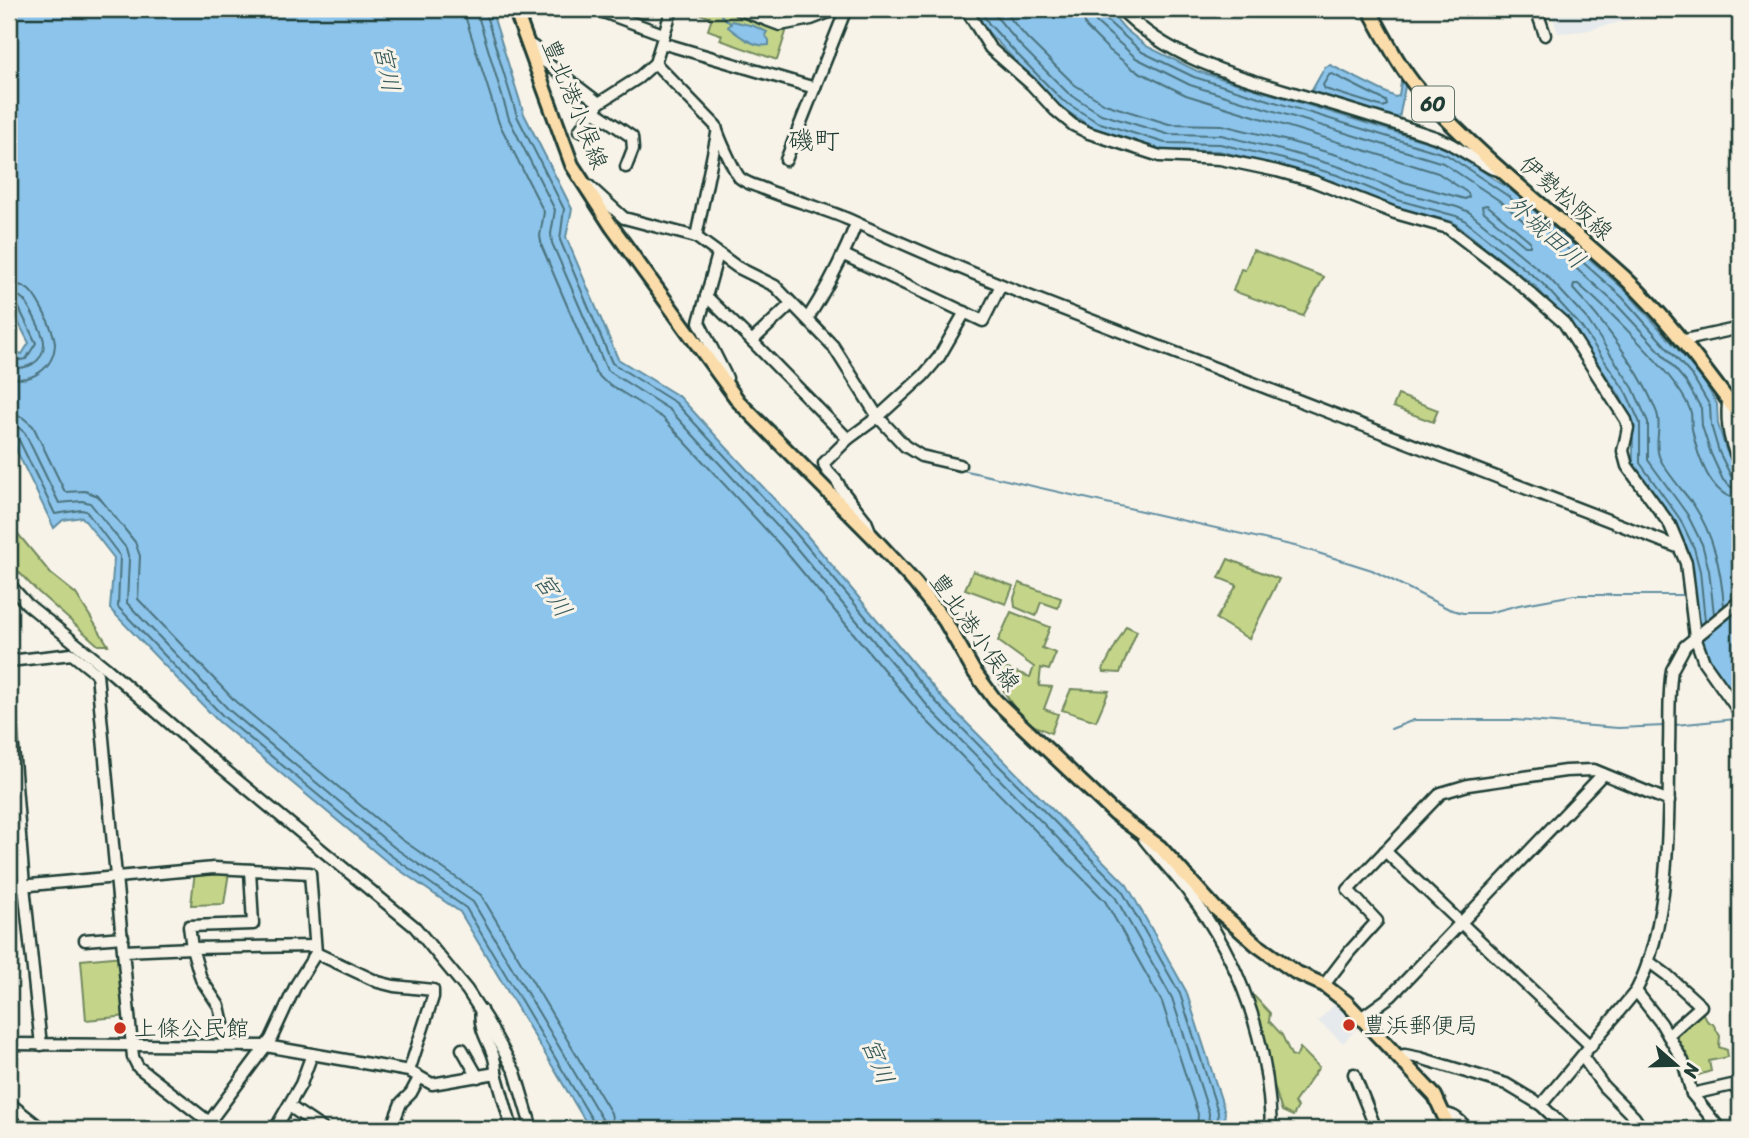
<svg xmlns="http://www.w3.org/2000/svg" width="1749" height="1138" font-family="Sriracha,'Klee One',sans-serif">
<rect width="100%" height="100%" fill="#f7f3e8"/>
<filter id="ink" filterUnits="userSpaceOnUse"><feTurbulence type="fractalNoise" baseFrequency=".0143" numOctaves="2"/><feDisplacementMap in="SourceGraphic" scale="14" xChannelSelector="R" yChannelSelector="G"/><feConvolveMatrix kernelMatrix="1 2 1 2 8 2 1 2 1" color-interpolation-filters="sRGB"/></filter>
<g filter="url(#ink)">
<!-- built -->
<g fill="#e6eaed">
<polygon points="1550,9 1740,9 1740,19 1657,13 1584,31 1558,33"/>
<polygon points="1339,1000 1362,1023 1343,1043 1318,1021"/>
</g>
<!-- green -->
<g fill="#c4d589" stroke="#72895e" stroke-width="2">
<polygon points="695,9 731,9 785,29 786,32 777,60 720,40 722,35 708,30 712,18 694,12"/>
<polygon points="1253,250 1324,277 1303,316 1233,291 1241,269 1245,270"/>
<polygon points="1398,395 1438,410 1433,422 1393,407"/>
<polygon points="9,523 51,574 76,594 108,645 98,645 36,590 9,562"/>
<polygon points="1228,559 1279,579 1249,639 1216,619 1237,585 1219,578"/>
<polygon points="973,571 1013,586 1006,604 965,589"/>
<polygon points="1019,583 1061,598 1058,608 1041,602 1036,616 1015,607 1014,598"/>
<path d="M1011 612 1050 627 1042 648 1056 653 1049 670 1041 668 1039 686 1052 687 1044 709 1058 714 1051 733C1044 730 1036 727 1030 723 1009 708 1001 683 988 662L1030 677 1034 667 998 641Z"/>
<polygon points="1126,626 1137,631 1120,673 1104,672 1103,669"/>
<polygon points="1071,689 1109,691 1096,721 1062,710"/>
<polygon points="195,871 229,872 224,904 191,905"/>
<polygon points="123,956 128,1016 86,1020 81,960"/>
<path d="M1250 996H1254L1270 1013 1269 1021 1282 1035 1291 1055 1296 1057 1300 1048 1319 1067 1294 1103 1298 1107 1293 1116 1282 1111C1268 1073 1265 1033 1250 996Z"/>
<polygon points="1701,1011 1708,1022 1713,1024 1720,1036 1719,1047 1727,1050 1728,1057 1709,1061 1711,1071 1689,1078 1672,1035"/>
</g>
<!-- water -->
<g fill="#8dc4eb" stroke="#618ea2" stroke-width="2">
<polygon points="9,9 491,9 524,114 572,209 566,237 618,359 680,397 800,527 943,699 1127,885 1186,991 1225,1112 1223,1129 590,1129 460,912 385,860 218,721 110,609 114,558 82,517 63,520 54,528 9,435 9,344 13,351 22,354 29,343 9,304"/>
<polygon points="972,9 1096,9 1111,13 1125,29 1146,46 1197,71 1450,149 1512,191 1626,291 1699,373 1717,404 1718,424 1726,450 1740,478 1740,705 1708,660 1699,627 1693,572 1688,550 1674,523 1633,465 1633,424 1620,396 1575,330 1536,287 1453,222 1395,207 1335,182 1281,166 1219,151 1163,150 1094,129 1058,105 984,28"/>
<path d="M732 21 754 26 767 32 765 35 769 40V45C755 48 739 36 728 27Z"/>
<polygon points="1330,65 1395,97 1399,96 1402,76 1406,81 1399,119 1311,92 1325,67"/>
</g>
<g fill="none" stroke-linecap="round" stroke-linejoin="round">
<!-- shore -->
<g stroke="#4b737d" stroke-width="2">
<polyline points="465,9 466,19 499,123 544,212 540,236 542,247 596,373 604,381 663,418 780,545 923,717 1105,901 1162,1002 1198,1114 1197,1129"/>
<polyline points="476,9 509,119 555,210 551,234 552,243 607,370 670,410 788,538 931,710 1114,895 1172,998 1209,1113 1208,1129"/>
<polyline points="484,9 517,116 564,209 560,240 612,363 676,403 795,532 938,704 1121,889 1180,994 1218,1112 1217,1129"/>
<polyline points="980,9 989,24 1014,51 1062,100 1097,122 1165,143 1220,144 1283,159 1337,175 1398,200 1456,216 1463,219 1542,283 1580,325 1626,392 1640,423 1640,463 1680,519 1694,548 1700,571 1705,621"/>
<polyline points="990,9 1020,45 1068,93 1101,114 1167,134 1221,135 1285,151 1340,167 1401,192 1457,207 1469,212 1548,277 1587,319 1633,388 1648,422 1648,460 1687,514 1702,544 1709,570 1714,614"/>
<polyline points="1002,9 1027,38 1075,85 1105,104 1169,124 1222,125 1288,141 1344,157 1404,182 1465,199 1469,197 1468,193 1438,173 1186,95 1133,69 1108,49 1086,27 1081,9"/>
<polyline points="1091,9 1096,22 1136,58 1190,85 1443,163 1503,203 1615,303 1658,349 1686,382 1701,408 1702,426 1711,454 1723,480 1731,487 1740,488"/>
<polyline points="1100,9 1102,16 1142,52 1194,77 1447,155 1508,196 1622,297 1693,377 1710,406 1711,425 1719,452 1731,476 1740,479"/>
<polygon points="1332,74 1386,101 1387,105 1383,107 1325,89 1323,85 1329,75"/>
<polygon points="1487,205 1530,241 1530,246 1525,246 1483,211 1482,206"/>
<path d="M9 283C16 284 23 285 29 290 38 298 55 332 55 344 54 368 31 384 9 377"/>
<path d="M9 294C15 294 19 295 24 300 29 306 45 336 44 344 43 364 25 371 9 366"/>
<polyline points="9,303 18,306 36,343 26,359 20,360 9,356"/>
<polyline points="9,415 22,417 33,426 65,492 85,491 98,496 135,542 140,556 138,599 236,702 401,839 481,895 611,1113 614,1129"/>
<polyline points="9,425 18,427 25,433 59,503 82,501 90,503 126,548 129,559 127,603 229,710 395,848 473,902 602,1119 604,1129"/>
<polyline points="9,434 18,438 55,514 81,510 86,511 120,556 118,607 223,716 390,855 466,908 594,1123 595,1129"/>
<path d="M1724 606C1721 570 1714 535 1693 504 1684 492 1663 469 1659 456 1654 442 1662 427 1657 413 1641 371 1604 322 1573 289L1574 284H1578C1605 307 1683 381 1691 413 1692 418 1691 424 1692 429 1697 454 1710 498 1740 499"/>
</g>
<!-- stream -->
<g stroke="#618ea2" stroke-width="2">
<polyline points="721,15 731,24"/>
<polyline points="958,469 1299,547 1372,570 1449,609 1463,613 1488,613 1519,605 1574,595 1684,595"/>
<polyline points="1675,725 1736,719 1740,724"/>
<polyline points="1391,729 1414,720 1515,720 1618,728 1664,726"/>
</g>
<defs>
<g id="minor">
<polyline points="595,9 663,34"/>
<polyline points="737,9 780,25 811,19 837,9"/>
<polyline points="966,9 990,48 1031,84 1055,110 1073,125 1089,133 1160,156 1220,159 1277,171 1313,181 1395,213 1448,228 1512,277 1564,323 1626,420 1628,428 1623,451 1627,466 1670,525 1686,563 1695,637"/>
<path d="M1121 9C1170 61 1241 77 1307 97 1350 109 1393 123 1435 137L1449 143 1491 168 1498 170"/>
<polyline points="1536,9 1545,35"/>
<polyline points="527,43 534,47 544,61 599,103"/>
<polyline points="662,43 815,88"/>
<path d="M655 63 716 126C717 134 735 173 740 178 746 183 753 185 759 187 789 200 821 207 850 220 907 246 967 271 1026 295L1680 548"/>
<polyline points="594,111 632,137 633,149 626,167"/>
<polyline points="579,131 599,103 638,78 655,63 672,9"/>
<polyline points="786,160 846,9"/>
<polyline points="589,186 624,218 696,237 737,267 775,286 833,346 878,417 905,446 921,456 960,465"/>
<polyline points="696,237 717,134"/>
<polyline points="718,254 699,322 727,378"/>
<polyline points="844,255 983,321 1001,285"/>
<polyline points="706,296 752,341"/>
<polyline points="791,304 752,341 848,439"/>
<path d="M808 318C827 288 843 258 856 224"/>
<polyline points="1681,341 1740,328"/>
<path d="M1728 402C1726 426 1730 443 1740 465"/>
<path d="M870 531 866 521 840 488C838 477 825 474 824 463L848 439 878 417 923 376 939 357 965 312"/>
<polyline points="9,584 27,604 106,668 197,747 415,927 467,990 486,1019 515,1072 532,1129"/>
<polyline points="1698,634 1695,637 1704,662 1740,713"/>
<polyline points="9,661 72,654 97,674 133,1057 138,1067 218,1129"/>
<polyline points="9,697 24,886 41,1045"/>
<path d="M1144 839C1158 857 1175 874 1189 893 1241 961 1269 1044 1271 1129"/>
<polyline points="1385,851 1591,1046"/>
<polyline points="9,887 214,868 310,873 316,953 378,982 394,986 433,990 433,997 409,1071"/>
<polyline points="85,940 123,937"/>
<polyline points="124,951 192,948 189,926 253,924 250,870"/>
<polyline points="1648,961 1667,975 1701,1006 1668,1035"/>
<polyline points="1324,985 1350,951 1377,921 1348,890 1441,793 1468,785 1565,771 1594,770 1669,801"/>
<polyline points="1636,991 1661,1023 1683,1061 1692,1094 1720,1129"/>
<path d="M481 1010C477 1035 497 1048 496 1073"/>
<polyline points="1362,1017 1391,996 1603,774"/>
<polyline points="9,1044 266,1046 409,1071 432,1084 496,1073 512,1129"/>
<polyline points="225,1045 224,1028 219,1006 201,979 192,948 315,946"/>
<polyline points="462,1049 478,1077"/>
<polyline points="1399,1056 1405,1055 1420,1058 1506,1084 1541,1105 1566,1129"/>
<polyline points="1582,1056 1604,1087 1634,1117 1642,1129"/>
<polyline points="1354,1074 1376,1129"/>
<polyline points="1692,1094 1732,1085 1740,1092"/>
<polyline points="9,1103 42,1129"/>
<path d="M1541 1105 1636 991C1670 927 1669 818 1669 746 1670 721 1668 695 1672 670L1685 646 1740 601"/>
<polyline points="289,1106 323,1129"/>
<path d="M1445 1114C1455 1115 1461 1121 1467 1129"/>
<polyline points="204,1129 271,1039 296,985 316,953"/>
<polyline points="275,1129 301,1084 312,1054"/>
<polyline points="391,1129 401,1103 411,1093 419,1078"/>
<polyline points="1705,1129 1713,1121"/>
</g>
<g id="major">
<polyline points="515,9 572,165 612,227 739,402 872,536 915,583 945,621 973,670 995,700 1114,813 1160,847 1215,908 1257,945 1295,972 1324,985 1346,1002 1435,1096 1450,1129"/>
<path d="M1369 9C1384 36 1399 67 1419 90 1481 159 1556 215 1624 277 1668 318 1704 369 1740 416"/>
</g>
</defs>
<!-- minor casing -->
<use href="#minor" stroke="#1f3d34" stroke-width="15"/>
<!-- major casing -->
<use href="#major" stroke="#1f3d34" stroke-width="18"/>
<!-- minor -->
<use href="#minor" stroke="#f7f3e8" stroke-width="10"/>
<!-- major -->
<use href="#major" stroke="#faddab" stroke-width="12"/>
</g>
</g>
<!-- markers -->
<g fill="#c8321e" stroke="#f7f3e8" stroke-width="2.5">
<circle cx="1349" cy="1025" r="7"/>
<circle cx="120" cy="1028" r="7"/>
</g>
<g text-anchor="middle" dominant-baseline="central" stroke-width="6" stroke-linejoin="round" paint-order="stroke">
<!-- shield labels -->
<rect fill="#f7f3e8" stroke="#60746a" stroke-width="2" x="1412" y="86.5" width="42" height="35" rx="5"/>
<g font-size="21" font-weight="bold" fill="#1f3d34">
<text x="1433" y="104">60</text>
</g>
<!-- street labels -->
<g font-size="23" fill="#1f3d34" stroke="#f7f3e8">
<text transform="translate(575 104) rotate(68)">豊北港小俣線</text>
<text transform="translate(1566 198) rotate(41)">伊勢松阪線</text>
<text transform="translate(975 632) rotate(55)">豊北港小俣線</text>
</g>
<!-- poi labels -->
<g font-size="23" fill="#1f3d34" stroke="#f7f3e8" text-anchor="start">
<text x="1363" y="1025">豊浜郵便局</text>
<text x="134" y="1028">上條公民館</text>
</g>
<!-- water labels -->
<g font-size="24" font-style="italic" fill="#355859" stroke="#f7f3e8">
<text transform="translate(387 68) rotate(79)">宮川</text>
<text transform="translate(1546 232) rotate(42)">外城田川</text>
<text transform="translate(553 595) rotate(57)">宮川</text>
<text transform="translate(878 1061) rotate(68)">宮川</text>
</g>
<!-- quarter labels -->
<g font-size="26" fill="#1f3d34" stroke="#f7f3e8">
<text x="814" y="140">磯町</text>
</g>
</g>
<!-- margin -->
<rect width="1749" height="1138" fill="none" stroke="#f7f3e8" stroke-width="35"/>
<rect x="18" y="18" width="1714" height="1103" fill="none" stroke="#1f3d34" stroke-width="2.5" filter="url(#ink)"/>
<!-- north arrow -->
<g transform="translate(1676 1065) rotate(110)" stroke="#f7f3e8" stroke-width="5" paint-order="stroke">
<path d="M0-5L12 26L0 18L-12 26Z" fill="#1f3d34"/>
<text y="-10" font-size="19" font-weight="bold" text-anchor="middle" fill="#1f3d34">N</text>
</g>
</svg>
